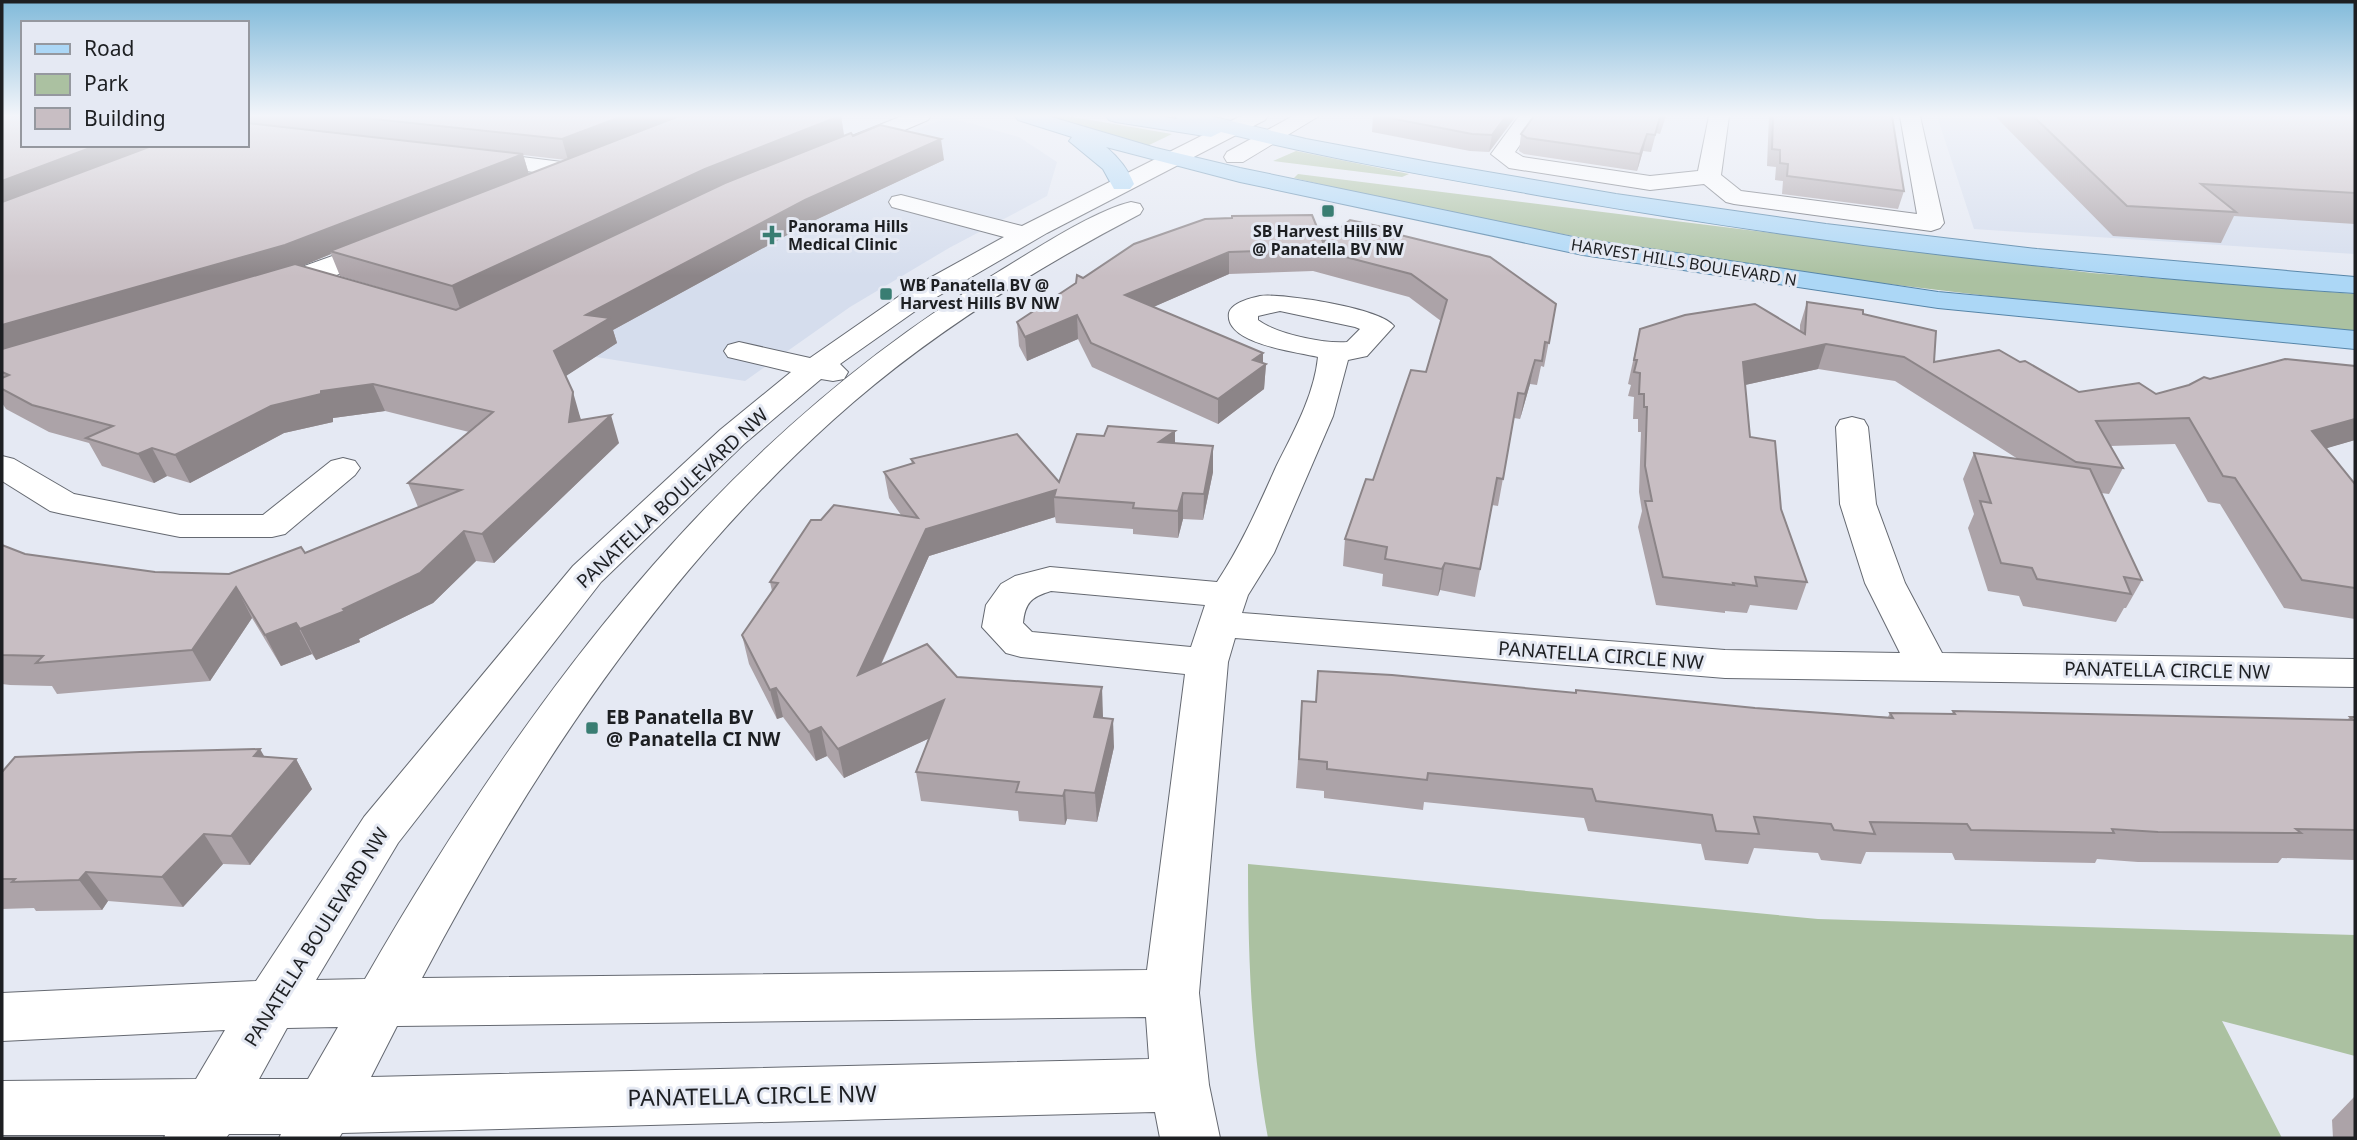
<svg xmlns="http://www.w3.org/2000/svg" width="2357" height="1140" font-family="'Noto Sans',sans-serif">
<rect width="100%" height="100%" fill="#e5e9f3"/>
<!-- built -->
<g fill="#d5dded">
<polygon points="1937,116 2355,116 2355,254 1974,229"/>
<polygon points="948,117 1019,137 1057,162 1047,196 949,248 850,307 745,381 467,336 725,205"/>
</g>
<!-- green -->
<g fill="#abc1a1">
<polygon points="1039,116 1067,116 1172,134 1147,146"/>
<polygon points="1296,151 1409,174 1402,177 1273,161"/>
<polygon points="1298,174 2092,273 2355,294 2355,334 2197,321 1739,266 1441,212 1294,178"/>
<path d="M1248 864 1818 919 2355 935V1056L2222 1021 2282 1138H1268C1251 1048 1248 955 1248 864Z"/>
</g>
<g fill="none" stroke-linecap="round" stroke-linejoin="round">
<defs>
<g id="minor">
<polygon points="902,116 931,116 928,120 853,152 837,152 834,147 837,142"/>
<path d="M1241 116H1268L1265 120 1047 233 928 302 840 364 848 372 844 379 833 381 821 379 744 444 601 582 398 843 316 980 365 979C524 702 720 438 998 272 1033 251 1093 211 1131 202L1140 204 1143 209 1140 214C1031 271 925 337 833 420 660 576 530 773 422 978L1147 970 1185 674 1021 657 1006 653 982 627 986 605 1001 584 1015 576 1050 567 1217 582C1241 546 1258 507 1276 467 1293 433 1314 396 1318 357 1298 352 1224 344 1229 313 1231 303 1251 298 1260 296 1283 293 1381 308 1394 326L1367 356 1348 360 1333 416 1274 553 1248 595 1242 613 1725 650 1900 653 1865 583 1840 504 1836 427 1840 420 1852 417 1864 420 1868 427 1876 504 1905 583 1942 653 2355 659V687L1725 678 1235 638 1228 662 1199 993 1209 1085 1220 1138H1160L1155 1112 342 1133 339 1138H279L281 1134H229L226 1138H164L165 1135H2V1081L196 1079 225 1030 2 1041V993L256 981 364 817 573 566 720 430 791 372 728 357 724 351 728 345 739 342 810 358 908 290 1004 237 892 207 889 202 892 197 901 195 1022 226ZM1280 311 1355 327 1360 329 1347 342C1324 344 1276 334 1258 320V316ZM1051 591 1205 605 1191 647 1032 632 1023 623C1025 603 1031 597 1051 591ZM1146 1017 1149 1059 371 1077 397 1026ZM338 1027 308 1079H259L287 1028Z"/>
<polygon points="1293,116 1319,116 1243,162 1227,162 1224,157 1227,152"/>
<polygon points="1519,116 1540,116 1515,152 1523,157 1650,176 1698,171 1709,116 1729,116 1721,175 1741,191 1917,214 1900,116 1920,116 1944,223 1940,228 1931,231 1734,204 1726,202 1704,184 1650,190 1509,168 1491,154"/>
<polygon points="475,151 570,163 578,165 581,170 578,175 570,177 467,163 464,158 467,153"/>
<path d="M383 238 392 241 396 246 392 251C363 263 290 300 262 293L258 287 262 281Z"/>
<polygon points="2,456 14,459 74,494 180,515 263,515 331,461 343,458 355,461 360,468 355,475 285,534 272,537 180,537 63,514 50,511 2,481"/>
</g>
<g id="major">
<path d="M1015 116H1048L1156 148 1240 168 1583 239 1938 292 2355 331V349L1938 308 1583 255 1240 182 1106 147C1118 157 1128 169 1134 184L1130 189H1114L1103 169 1069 141 1072 137 1018 120Z"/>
<path d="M1106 116H1158L1177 119 1175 116H1210L1306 139 1429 162 1616 194 1826 224 2037 249 2355 277V293C2089 276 1823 244 1560 199 1447 179 1333 160 1221 132L1211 137 1116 122 1109 120Z"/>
</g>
</defs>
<!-- minor casing -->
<use href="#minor" stroke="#656971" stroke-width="2"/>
<!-- major casing -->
<use href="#major" stroke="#5685a8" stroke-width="2"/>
<!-- minor -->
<use href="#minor" fill="#fff" fill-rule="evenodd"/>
<!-- major -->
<use href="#major" fill="#acd7f6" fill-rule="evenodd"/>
</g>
<!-- wall -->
<g fill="#aca3a8" fill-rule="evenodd">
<path d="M2 116 23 145H247V116H841L844 135 853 136 944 160 809 223 613 330 617 343 565 376 581 420 619 443 494 563 476 561 433 603 359 639 360 642 316 660 312 654 281 666 252 618 210 681 57 694 52 686 10 685 2 684V545L25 554 155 572 229 574 305 553 418 507 408 483 469 432 385 411 333 418V422L284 433 190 483 167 476 154 483 102 466 89 443 49 432 6 409 2 403ZM523 155 566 160 529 174ZM331 254 340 276 456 310 302 266Z"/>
<polygon points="1373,116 1516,116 1489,152 1470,151 1372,132"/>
<polygon points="1534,116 1666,116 1660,134 1656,133 1651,152 1643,151 1637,171 1524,154 1519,151 1521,134"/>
<polygon points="1769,116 1892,116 1904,191 1898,209 1782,194 1783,181 1775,180 1776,167 1767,166"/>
<polygon points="1995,116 2355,116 2355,224 2234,216 2221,243 2113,236"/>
<polygon points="1232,216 1323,242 1392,233 1556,304 1544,367 1541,366 1537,385 1530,384 1520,419 1514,418 1498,506 1492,505 1475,597 1440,590 1438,596 1382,586 1383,574 1343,566 1345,539 1426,372 1441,321 1409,297 1313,271 1229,274 1153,307 1266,364 1264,389 1218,424 1092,367 1078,339 1027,361 1019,346 1017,322 1083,278 1232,218"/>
<polygon points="1807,302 1863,314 1934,362 2020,362 2079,392 2156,394 2210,379 2355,366 2355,440 2326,448 2355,484 2355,619 2284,608 2220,504 2208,502 2175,444 2110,446 2123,468 2109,494 2101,493 2142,580 2126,608 2124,608 2116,622 2023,606 2019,596 1988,591 1968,528 1974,514 1963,479 1974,453 2018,459 1895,381 1818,369 1745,385 1750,437 1781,509 1807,582 1797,610 1750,605 1747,613 1725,611 1725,613 1656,605 1638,527 1642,511 1639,492 1641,432 1638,432 1638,419 1633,419 1634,397 1628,396 1631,385 1628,384 1640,329 1800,330 1800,325"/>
<polygon points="1175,443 1213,446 1213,472 1203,520 1183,519 1178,538 1133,534 1133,529 1056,523 1055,517 929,556 881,665 957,677 1103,716 1103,718 1114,747 1097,822 1067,819 1065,825 1019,821 1018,811 921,801 916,772 930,738 844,778 827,756 816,761 783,717 777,719 749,664 742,635 772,591 770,582 901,515 889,498 884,472 912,464 911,459 1059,482"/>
<polygon points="1576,690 1755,708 1888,717 1890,713 1952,714 1953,711 2347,720 2350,717 2355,717 2355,860 2282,858 2278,863 2138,862 2097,859 2095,863 1955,860 1952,853 1866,852 1861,864 1821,860 1818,853 1754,848 1748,864 1705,860 1701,844 1588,831 1584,818 1424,802 1423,810 1324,798 1324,791 1296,788 1302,701 1316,702 1575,693"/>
<polygon points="265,757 296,759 312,789 250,865 223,864 183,907 108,901 102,910 36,911 34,908 2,909 2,772"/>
<polygon points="2355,1096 2355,1138 2333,1138 2332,1120"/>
</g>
<!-- shaded-wall -->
<g fill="#8c8588">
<polygon points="623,116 681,116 568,160 562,139"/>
<polygon points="841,116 844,136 461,311 452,286 705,169"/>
<polygon points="1506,116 1516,116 1489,152 1492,135"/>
<polygon points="1647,134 1643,151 1637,171 1640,154"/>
<polygon points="941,139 944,160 809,223 613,330 617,343 563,378 554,351 586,315 805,200"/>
<polygon points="98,145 164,145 2,208 2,181"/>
<polygon points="523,154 529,175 330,251 331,254 295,269 2,355 2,325"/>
<polygon points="1229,252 1229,274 1126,319 1125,295"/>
<polygon points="1077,315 1078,339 1027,361 1025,337"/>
<polygon points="1826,344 1818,369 1736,387 1743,362"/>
<polygon points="1263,353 1263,366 1266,364 1264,389 1218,424 1218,399 1253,360"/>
<polygon points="1535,360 1530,384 1520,419 1525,394"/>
<polygon points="373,384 385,411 333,418 333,422 284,433 190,483 175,455 271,406 321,391"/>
<polygon points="573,392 581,420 611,415 619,443 494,563 482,534 569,422"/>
<polygon points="2355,419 2355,440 2297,457 2312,431"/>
<polygon points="1175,431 1175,457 1159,442"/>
<polygon points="1213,446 1213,472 1203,520 1204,494"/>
<polygon points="152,448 167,476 154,483 138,454"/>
<polygon points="1056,490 1054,497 1055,517 929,556 863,704 858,675 926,529"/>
<polygon points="1183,493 1183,519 1178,538 1178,511"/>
<polygon points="464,531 476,561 433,603 359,639 360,642 316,660 300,629 343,609"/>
<polygon points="1445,563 1440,590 1438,596 1442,569"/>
<polygon points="236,587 252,618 210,681 192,650"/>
<polygon points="296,623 312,654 281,666 265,635"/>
<polygon points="1102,687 1103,716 1095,746 1094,717"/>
<polygon points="776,688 783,717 777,719 770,690"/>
<polygon points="944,700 949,729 844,778 838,749"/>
<polygon points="1113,719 1114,747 1097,822 1095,793"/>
<polygon points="821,727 827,756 816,761 809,732"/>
<polygon points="260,749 277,778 254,756"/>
<polygon points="296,759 312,789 250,865 231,836"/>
<polygon points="1065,790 1067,819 1065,825 1063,796"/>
<polygon points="204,834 223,864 183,907 162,877"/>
<polygon points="86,872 108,901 102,910 79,880"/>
</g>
<!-- building -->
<g fill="#c8bec3" stroke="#8c8588" stroke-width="2">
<polygon points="2,116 23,116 23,145 98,145 2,181"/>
<polygon points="345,116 623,116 562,139"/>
<polygon points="679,116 840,116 705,169 452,286 330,251"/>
<polygon points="1379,116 1506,116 1492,135 1472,134"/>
<polygon points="1534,116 1664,116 1664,117 1660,117 1655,135 1647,134 1640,154 1527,138 1521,134"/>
<polygon points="1773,116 1892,116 1904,191 1787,176 1788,164 1780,163 1780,150 1772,149"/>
<polygon points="2033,116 2355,116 2355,193 2201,184 2236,212 2127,206"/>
<polygon points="247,123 523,154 285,245 2,325 2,202 154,145 247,145"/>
<polygon points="880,125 941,139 805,200 586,315 610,318 554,351 573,392 569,422 611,415 482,534 464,531 420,573 343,609 345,611 300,629 296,623 265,635 236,587 192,650 36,663 43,656 2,655 2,545 25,554 155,572 229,574 301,547 305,553 461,490 408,483 493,412 373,384 321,391 321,394 271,406 175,455 152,448 138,454 86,438 113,426 32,405 2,389 2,378 9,375 2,372 2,349 295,264 456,310 725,183 851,133 853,136"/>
<polygon points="1312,215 1323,242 1350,220 1392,229 1388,232 1490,257 1556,304 1549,343 1545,342 1542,361 1535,360 1525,394 1518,393 1503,479 1497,478 1480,569 1445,563 1442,569 1385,559 1387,547 1345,539 1366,479 1373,480 1411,370 1426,372 1447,300 1411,274 1315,249 1229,252 1125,295 1263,353 1253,360 1266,364 1218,399 1091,343 1077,315 1025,337 1017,322 1076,283 1077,275 1083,278 1134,244 1205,219 1232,218 1232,216"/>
<polygon points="1807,302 1863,310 1863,314 1936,331 1934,362 1999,350 2020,362 2025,361 2079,392 2139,383 2156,394 2189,385 2204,377 2210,379 2285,359 2355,366 2355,419 2312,431 2355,484 2355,588 2302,580 2235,478 2223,476 2189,418 2096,421 2123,468 2076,462 1904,357 1826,344 1743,362 1750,437 1775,441 1781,509 1807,582 1755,577 1757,586 1733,583 1734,585 1663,577 1645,501 1652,501 1645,466 1647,407 1644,407 1644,394 1639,394 1640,373 1634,372 1637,360 1634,360 1640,329 1685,315 1755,304 1805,334"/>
<polygon points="1108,426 1175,431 1159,442 1213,446 1204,494 1183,493 1178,511 1133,508 1134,503 1054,497 1056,490 926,529 858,675 927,644 957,677 1102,687 1094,717 1113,719 1095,793 1065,790 1063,796 1016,792 1019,782 916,772 944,700 838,749 821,727 809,732 776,688 770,690 742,635 778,583 770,582 811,520 821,520 834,505 918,518 884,472 914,463 911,459 1017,434 1059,482 1077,434 1104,436"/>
<polygon points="1974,453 2090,469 2142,580 2124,577 2131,594 2037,579 2032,568 2001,563 1980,501 1991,503"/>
<polygon points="1318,671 1392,675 1576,693 1576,690 1755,708 1893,718 1890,713 1955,714 1953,711 2353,720 2350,717 2355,717 2355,830 2296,829 2301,833 2158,832 2112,829 2114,833 1971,830 1967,824 1870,822 1875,834 1834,830 1831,824 1754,817 1759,834 1716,831 1712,815 1596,801 1592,789 1428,773 1427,780 1327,769 1327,762 1299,759 1302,701 1316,702"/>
<polygon points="260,749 254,756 296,759 231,836 204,834 162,877 86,872 79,880 12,882 15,879 2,879 2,772 15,757 140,752"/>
</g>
<!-- sky -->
<linearGradient id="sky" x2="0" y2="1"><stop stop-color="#81bada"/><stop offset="0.42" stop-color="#f3f5fa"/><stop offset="1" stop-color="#f3f5fa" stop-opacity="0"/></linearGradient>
<rect width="2357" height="276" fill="url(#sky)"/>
<!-- markers -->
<g fill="#397d72" stroke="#e5e9f3" stroke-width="2.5">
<rect x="1321" y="204" width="14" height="14" rx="3.5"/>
<path d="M768.5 224.5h7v7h7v7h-7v7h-7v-7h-7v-7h7z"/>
<rect x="879" y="287" width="14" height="14" rx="3.5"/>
<rect x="585" y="721" width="14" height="14" rx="3.5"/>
</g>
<g text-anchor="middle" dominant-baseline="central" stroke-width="6" stroke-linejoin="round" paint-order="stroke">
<!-- far-poi labels -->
<g font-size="16" font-weight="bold" fill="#1d1f22" stroke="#e5e9f3" text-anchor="start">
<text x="788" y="226">Panorama Hills<tspan x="788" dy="18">Medical Clinic</tspan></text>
<text x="1328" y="231" text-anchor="middle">SB Harvest Hills BV<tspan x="1328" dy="18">@ Panatella BV NW</tspan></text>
<text x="900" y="285">WB Panatella BV @<tspan x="900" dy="18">Harvest Hills BV NW</tspan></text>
</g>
<!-- far-street labels -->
<g font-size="16" fill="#1d1f22" stroke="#e5e9f3">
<text transform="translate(1684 262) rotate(9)">HARVEST HILLS BOULEVARD N</text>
</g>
<!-- street labels -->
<g font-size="19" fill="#1d1f22" stroke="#e5e9f3">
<text transform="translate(672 498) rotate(-43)">PANATELLA BOULEVARD NW</text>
<text transform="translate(1601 655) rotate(4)">PANATELLA CIRCLE NW</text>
<text transform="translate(2167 670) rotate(1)">PANATELLA CIRCLE NW</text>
<text transform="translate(316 937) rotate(-58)">PANATELLA BOULEVARD NW</text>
</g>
<!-- poi labels -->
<g font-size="19" font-weight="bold" fill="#1d1f22" stroke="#e5e9f3" text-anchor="start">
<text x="606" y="717">EB Panatella BV<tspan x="606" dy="22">@ Panatella CI NW</tspan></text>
</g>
<!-- near-street labels -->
<g font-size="23" fill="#1d1f22" stroke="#e5e9f3">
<text transform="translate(752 1095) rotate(-1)">PANATELLA CIRCLE NW</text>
</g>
</g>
<!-- border -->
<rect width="2357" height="1140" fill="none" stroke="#1d1f22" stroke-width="7"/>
<!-- legend -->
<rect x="21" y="21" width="228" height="126" fill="#e5e9f3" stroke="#95989f" stroke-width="2"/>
<rect x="35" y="44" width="35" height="10" fill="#acd7f6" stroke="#95989f" stroke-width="2"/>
<text x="84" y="56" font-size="21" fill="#1d1f22">Road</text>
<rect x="35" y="74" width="35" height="21" fill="#abc1a1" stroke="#95989f" stroke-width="2"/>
<text x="84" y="91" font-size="21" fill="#1d1f22">Park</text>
<rect x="35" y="108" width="35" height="21" fill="#c8bec3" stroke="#95989f" stroke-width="2"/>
<text x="84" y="126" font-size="21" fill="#1d1f22">Building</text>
</svg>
